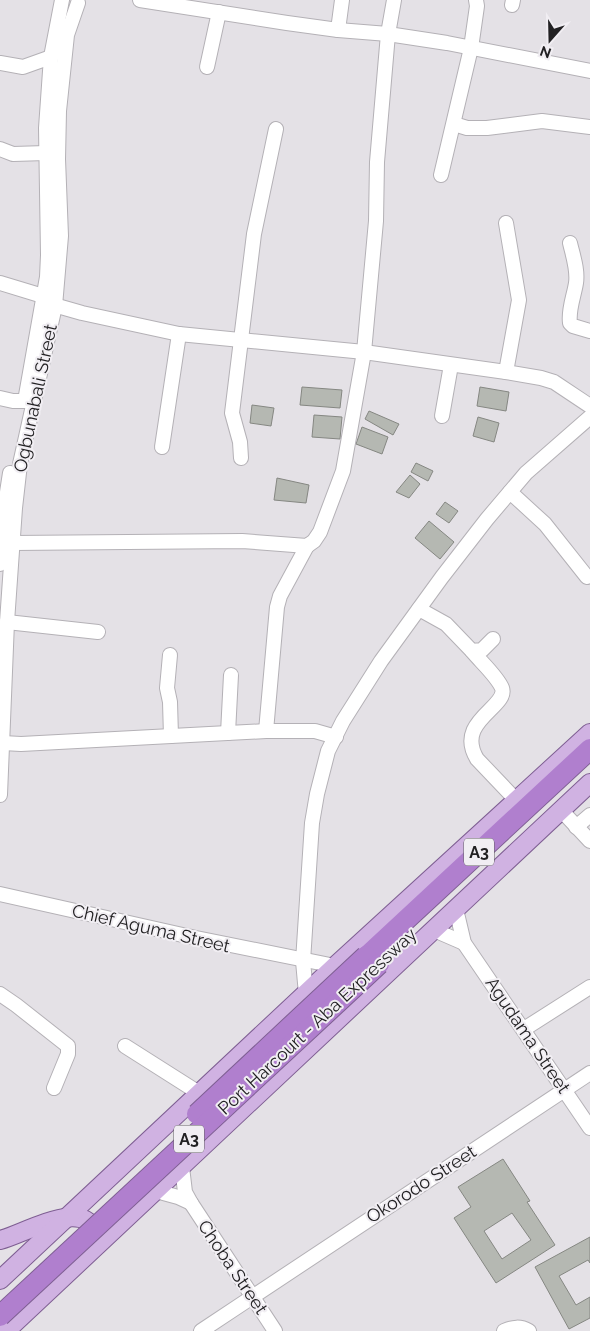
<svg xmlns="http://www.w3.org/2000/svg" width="590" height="1331" font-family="Raleway,sans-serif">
<rect width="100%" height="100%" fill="#e4e1e6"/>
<!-- building -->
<g fill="#b5b8b2" stroke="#858782" fill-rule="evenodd">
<polygon points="302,387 342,390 340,408 300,405"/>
<polygon points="480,387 509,392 506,411 477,406"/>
<polygon points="252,405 274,408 271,426 250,423"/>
<polygon points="369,411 399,424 393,435 365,419"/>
<polygon points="314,415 342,417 340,439 312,437"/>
<polygon points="478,417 499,423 494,442 473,436"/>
<polygon points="362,427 388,437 382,454 356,444"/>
<polygon points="416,463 433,471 428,481 411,472"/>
<polygon points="410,475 420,484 409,498 396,492"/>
<polygon points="277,478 309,485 306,503 274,500"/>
<polygon points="445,502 458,511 449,523 436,514"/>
<polygon points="429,521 454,542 440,559 415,538"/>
<path d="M503 1159 530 1201 527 1202 555 1245 496 1283 454 1218 471 1207 458 1187ZM512 1213 531 1240 502 1259 484 1231Z"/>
<polygon points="590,1237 590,1263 588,1260 559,1276 576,1305 590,1297 590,1318 569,1329 535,1267"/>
</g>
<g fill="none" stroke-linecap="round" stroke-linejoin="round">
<defs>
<g id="minor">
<polyline points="140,0 287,23 338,30 388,34 447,43 590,71"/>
<polyline points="512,5 513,0"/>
<polyline points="338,30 342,0"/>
<polyline points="0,63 23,67 51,57"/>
<polyline points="207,67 219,12"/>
<polyline points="454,124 467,128 487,128 542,121 590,127"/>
<polyline points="0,149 13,154 46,153"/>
<polyline points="441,175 471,48 477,6 476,0"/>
<path d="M570 243C573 256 578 270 576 283 574 296 568 310 570 323L573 326 590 331"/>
<polyline points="0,283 43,296"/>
<polyline points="47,303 82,313 179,334 364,352 506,372 541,378 554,382 590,406"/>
<polyline points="506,372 519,300 506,223"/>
<polyline points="0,398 13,401 25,401"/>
<polyline points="25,401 47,277 48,255 46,128 51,57 62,0"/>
<polyline points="442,416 451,365"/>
<polyline points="162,447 179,334"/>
<polyline points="241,458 240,442 232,413 254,234 276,129"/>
<polyline points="510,492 545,524 587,577"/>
<polyline points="13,543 242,541 307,546 314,541 320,532 343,471 364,352 376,221 377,162 388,34 394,0"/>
<polyline points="0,564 3,518 10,473"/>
<polyline points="419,609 446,624 472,651 482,650 493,639"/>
<polyline points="7,622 98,632"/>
<path d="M472 651C480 661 497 676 502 688 509 707 454 721 477 759L517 801"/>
<polyline points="170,655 167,688 170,702 171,736"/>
<polyline points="266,731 277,607 280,596 307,546"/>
<polyline points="228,733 231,675"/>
<polyline points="3,743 21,744 266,731 315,731 336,737"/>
<polyline points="0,795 7,622 15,508 20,464 55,306 61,236 58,159 59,111 67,35 78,3"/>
<polyline points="561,810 590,841"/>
<polyline points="576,827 590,815"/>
<polyline points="0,894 196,938 335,966"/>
<polyline points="456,909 464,943 590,1128"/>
<polyline points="434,930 464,943"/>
<polyline points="0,994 16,1005 68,1046 68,1054 54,1088"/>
<polyline points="306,994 303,961 312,823 317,794 328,751 343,721 381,661 442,577 487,519 526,473 590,417"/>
<polyline points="524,1029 590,987"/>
<polyline points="125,1046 199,1093"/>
<polyline points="182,1167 185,1192 191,1203 275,1331"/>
<polyline points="156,1191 178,1197 191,1203"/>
<polyline points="201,1331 590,1073"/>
<path d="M504 1331C513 1327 520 1326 529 1331"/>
</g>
<g id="major">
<path d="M0 1240C25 1234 93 1191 97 1242"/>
<polyline points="0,1280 335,966 590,733"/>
<polyline points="6,1331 590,783"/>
</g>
<polyline id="highway" points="368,955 590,749"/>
</defs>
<!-- minor casing -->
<use href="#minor" stroke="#b4b1b6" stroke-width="16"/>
<!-- major casing -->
<use href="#major" stroke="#7e5e92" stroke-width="20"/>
<!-- highway casing -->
<use href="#highway" stroke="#7e5e92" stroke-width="22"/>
<!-- minor -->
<use href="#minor" stroke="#fff" stroke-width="14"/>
<!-- major -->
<use href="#major" stroke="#d0b2e2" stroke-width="18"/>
<!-- highway -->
<use href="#highway" stroke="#b07fce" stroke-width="20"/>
<defs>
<g id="highway-bridge">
<polyline points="197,1114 366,956"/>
<polyline points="0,1316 379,964"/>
</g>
</defs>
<!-- highway-bridge casing -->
<use href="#highway-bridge" stroke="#7e5e92" stroke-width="22" stroke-linecap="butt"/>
<!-- highway-bridge -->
<use href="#highway-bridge" stroke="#b07fce" stroke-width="20"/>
</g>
<g text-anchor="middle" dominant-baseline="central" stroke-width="4" stroke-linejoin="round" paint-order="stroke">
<!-- shield labels -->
<g fill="#f1eef3" stroke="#605e61" stroke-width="1">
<rect x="464" y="838.5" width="30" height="27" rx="4"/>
<rect x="174" y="1125.5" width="30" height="27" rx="4"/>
</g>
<g font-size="16" font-weight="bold" fill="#222123">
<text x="479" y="852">A3</text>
<text x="189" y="1139">A3</text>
</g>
<!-- street labels -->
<g font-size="18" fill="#222123" stroke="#f1eef3">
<text transform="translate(35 398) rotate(-78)">Ogbunabali Street</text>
<text transform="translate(151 928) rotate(13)">Chief Aguma Street</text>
<text transform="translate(317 1021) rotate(-43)">Port Harcourt - Aba Expressway</text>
<text transform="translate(528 1035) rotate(56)">Agudama Street</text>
<text transform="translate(421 1184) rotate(-33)">Okorodo Street</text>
<text transform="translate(233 1267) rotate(56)">Choba Street</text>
</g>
</g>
<!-- north arrow -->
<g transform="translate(550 40) rotate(200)" stroke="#f1eef3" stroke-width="4" paint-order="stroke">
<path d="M0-4L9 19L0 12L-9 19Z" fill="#222123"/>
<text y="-8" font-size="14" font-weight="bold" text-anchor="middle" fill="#222123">N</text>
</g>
</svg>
